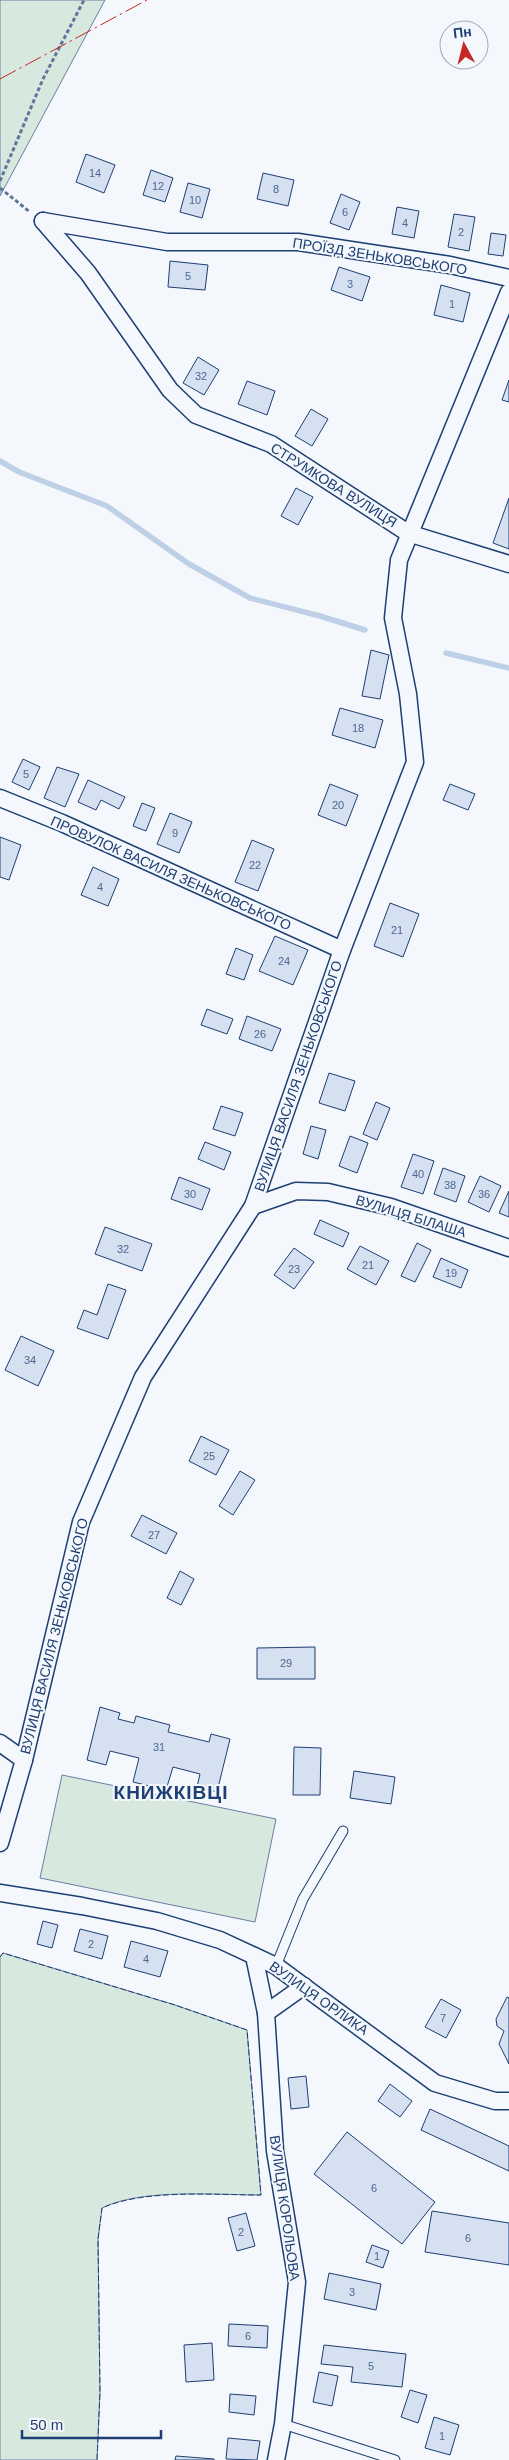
<svg xmlns="http://www.w3.org/2000/svg" width="509" height="2460" font-family="Arial,sans-serif">
<rect width="100%" height="100%" fill="#f4f7fb"/>
<!-- green -->
<g fill="#d7e8df" stroke="#687fa3">
<polygon points="0,0 105,0 0,196"/>
<polygon points="62,1775 276,1819 255,1922 40,1878"/>
<path d="M3 1953 175 2005 247 2030 261 2195C216 2195 142 2188 102 2208L98 2239 100 2392 97 2460H0V1957Z"/>
</g>
<g fill="none" stroke-linecap="round" stroke-linejoin="round">
<!-- stream -->
<g stroke="#bed0e5" stroke-width="5.5">
<polyline points="0,461 19,472 107,506 189,564 250,598 320,616 365,630"/>
<polyline points="446,653 509,668"/>
</g>
</g>
<!-- building -->
<g fill="#d5e0f0" stroke="#1d3f73">
<polygon points="86,154 115,165 104,193 76,182"/>
<polygon points="151,170 173,178 165,202 143,195"/>
<polygon points="263,173 294,180 288,206 257,199"/>
<polygon points="188,183 210,189 202,218 180,212"/>
<polygon points="341,194 360,202 349,230 330,223"/>
<polygon points="397,207 419,211 414,238 392,234"/>
<polygon points="454,214 475,217 469,251 448,247"/>
<polygon points="491,233 506,235 503,256 488,254"/>
<polygon points="170,261 208,265 205,290 168,287"/>
<polygon points="339,267 370,277 362,301 331,290"/>
<polygon points="441,285 470,293 463,322 434,315"/>
<polygon points="198,357 219,370 204,395 183,383"/>
<polygon points="509,380 509,402 502,400"/>
<polygon points="247,381 275,391 267,415 238,404"/>
<polygon points="311,409 328,419 312,446 295,436"/>
<polygon points="296,488 313,497 298,525 281,516"/>
<polygon points="509,498 509,549 493,543"/>
<polygon points="371,650 389,655 380,699 362,696"/>
<polygon points="340,708 383,720 375,748 332,735"/>
<polygon points="23,759 40,767 29,790 12,782"/>
<polygon points="57,767 79,774 65,807 44,798"/>
<polygon points="88,780 125,797 119,809 101,800 96,810 78,802"/>
<polygon points="330,784 358,795 346,826 318,815"/>
<polygon points="450,784 475,794 468,810 443,800"/>
<polygon points="142,803 155,808 146,831 133,826"/>
<polygon points="170,813 192,822 179,853 157,844"/>
<polygon points="0,837 21,845 9,880 0,877"/>
<polygon points="252,840 274,849 258,891 235,882"/>
<polygon points="93,867 119,879 108,906 81,895"/>
<polygon points="390,903 419,914 403,957 374,946"/>
<polygon points="275,936 308,950 293,985 259,971"/>
<polygon points="236,948 253,955 244,980 226,974"/>
<polygon points="207,1009 233,1019 227,1034 201,1025"/>
<polygon points="247,1016 281,1029 272,1051 239,1039"/>
<polygon points="329,1073 355,1081 345,1111 319,1103"/>
<polygon points="376,1102 390,1108 377,1140 363,1134"/>
<polygon points="221,1106 243,1113 235,1136 213,1129"/>
<polygon points="311,1126 326,1130 318,1159 303,1154"/>
<polygon points="350,1136 368,1143 357,1173 339,1166"/>
<polygon points="205,1142 231,1152 224,1170 198,1159"/>
<polygon points="413,1154 434,1161 423,1194 401,1187"/>
<polygon points="443,1168 465,1176 456,1202 434,1194"/>
<polygon points="480,1176 501,1186 489,1212 468,1202"/>
<polygon points="179,1177 210,1189 202,1210 171,1199"/>
<polygon points="509,1191 509,1217 499,1213"/>
<polygon points="320,1220 349,1233 343,1247 314,1234"/>
<polygon points="105,1227 152,1244 142,1271 95,1254"/>
<polygon points="417,1243 431,1250 415,1282 401,1276"/>
<polygon points="360,1246 389,1261 376,1285 347,1269"/>
<polygon points="294,1248 314,1262 294,1289 274,1275"/>
<polygon points="441,1258 468,1270 461,1288 433,1277"/>
<polygon points="108,1284 126,1290 108,1339 77,1328 84,1310 97,1315"/>
<polygon points="21,1336 54,1351 38,1386 5,1370"/>
<polygon points="201,1436 229,1450 216,1475 189,1461"/>
<polygon points="240,1471 255,1480 233,1515 219,1506"/>
<polygon points="142,1515 177,1533 166,1554 131,1536"/>
<polygon points="180,1571 194,1579 181,1605 167,1598"/>
<polygon points="315,1647 315,1679 257,1679 257,1648"/>
<polygon points="100,1707 120,1713 118,1719 134,1723 136,1716 170,1725 168,1732 209,1742 211,1734 230,1739 217,1792 197,1787 200,1774 173,1767 166,1790 133,1782 139,1758 110,1751 106,1765 87,1760"/>
<polygon points="294,1747 321,1748 320,1795 293,1795"/>
<polygon points="354,1771 395,1777 391,1804 350,1798"/>
<polygon points="43,1921 58,1925 52,1948 37,1944"/>
<polygon points="80,1929 108,1936 102,1959 74,1951"/>
<polygon points="131,1941 168,1951 160,1977 124,1967"/>
<polygon points="507,1997 509,1998 509,2064 499,2044 504,2031 497,2026 496,2019"/>
<polygon points="441,1999 461,2010 446,2038 425,2027"/>
<polygon points="306,2076 309,2107 291,2109 288,2078"/>
<polygon points="390,2084 412,2101 400,2117 378,2101"/>
<polygon points="430,2109 509,2146 509,2171 421,2130"/>
<polygon points="347,2132 435,2202 402,2244 314,2174"/>
<polygon points="432,2211 509,2223 509,2265 425,2252"/>
<polygon points="246,2213 255,2246 237,2251 228,2218"/>
<polygon points="372,2245 389,2251 383,2268 366,2262"/>
<polygon points="329,2273 381,2284 376,2310 324,2299"/>
<polygon points="229,2324 268,2326 267,2348 228,2346"/>
<polygon points="212,2343 214,2380 186,2382 184,2345"/>
<polygon points="324,2345 406,2354 402,2387 351,2382 353,2367 321,2364"/>
<polygon points="319,2372 338,2376 332,2406 313,2402"/>
<polygon points="410,2390 427,2395 418,2423 401,2417"/>
<polygon points="230,2394 256,2396 254,2415 229,2412"/>
<polygon points="434,2417 459,2425 450,2455 425,2448"/>
<polygon points="228,2438 260,2441 257,2460 226,2459"/>
<polygon points="176,2456 214,2459 214,2460 175,2460"/>
</g>
<g fill="none" stroke-linecap="round" stroke-linejoin="round">
<defs>
<g id="lane">
<polyline points="276,1966 303,1899 343,1831"/>
<polyline points="283,2424 395,2460"/>
</g>
<g id="street">
<polyline points="43,221 88,273 170,390 196,415 271,444 408,533 509,564"/>
<polyline points="43,221 167,242 298,242 450,265 509,278"/>
<polyline points="0,798 62,823 342,950"/>
<polyline points="253,1206 296,1191 328,1192 391,1207 509,1248"/>
<polyline points="0,1743 24,1760"/>
<polyline points="0,1843 24,1760 81,1522 143,1377 253,1206 342,950 415,762 408,694 393,618 399,560 509,292"/>
<polyline points="0,1893 82,1906 157,1921 220,1940 276,1966 435,2083 495,2101 509,2101"/>
<polyline points="254,1956 266,2013 275,2151 297,2282 283,2424 276,2460"/>
<polyline points="266,2013 304,1986"/>
</g>
</defs>
<!-- lane casing -->
<use href="#lane" stroke="#1d3f73" stroke-width="11"/>
<!-- street casing -->
<use href="#street" stroke="#1d3f73" stroke-width="19"/>
<!-- path -->
<g stroke="#5e769c" stroke-width="3" stroke-dasharray="4 2.5" stroke-linecap="butt">
<polyline points="0,181 43,79 84,0"/>
<polyline points="0,188 30,212"/>
</g>
<!-- lane -->
<use href="#lane" stroke="#f4f7fb" stroke-width="9"/>
<!-- street -->
<use href="#street" stroke="#f4f7fb" stroke-width="16"/>
<!-- fence -->
<path stroke="#1d3f73" stroke-width="1" stroke-dasharray="6 2.5" stroke-linecap="butt" d="M0 1957 3 1953 175 2005 247 2030 261 2195C215 2195 144 2189 102 2208L98 2239 100 2392 97 2460"/>
<!-- power -->
<polyline stroke="#c62828" stroke-width="1" stroke-dasharray="18 4 2.5 4" stroke-linecap="butt" points="0,79 147,0"/>
</g>
<g text-anchor="middle" dominant-baseline="central" stroke-width="4" stroke-linejoin="round" paint-order="stroke">
<!-- number labels -->
<g font-size="11" fill="#4b6792">
<text x="95" y="173">14</text>
<text x="158" y="186">12</text>
<text x="276" y="189">8</text>
<text x="195" y="200">10</text>
<text x="345" y="212">6</text>
<text x="405" y="223">4</text>
<text x="461" y="232">2</text>
<text x="188" y="276">5</text>
<text x="350" y="284">3</text>
<text x="452" y="304">1</text>
<text x="201" y="376">32</text>
<text x="358" y="728">18</text>
<text x="26" y="774">5</text>
<text x="338" y="805">20</text>
<text x="175" y="833">9</text>
<text x="255" y="865">22</text>
<text x="100" y="887">4</text>
<text x="397" y="930">21</text>
<text x="284" y="961">24</text>
<text x="260" y="1034">26</text>
<text x="418" y="1174">40</text>
<text x="450" y="1185">38</text>
<text x="190" y="1194">30</text>
<text x="484" y="1194">36</text>
<text x="123" y="1249">32</text>
<text x="368" y="1265">21</text>
<text x="294" y="1269">23</text>
<text x="451" y="1273">19</text>
<text x="30" y="1360">34</text>
<text x="209" y="1456">25</text>
<text x="154" y="1535">27</text>
<text x="286" y="1663">29</text>
<text x="159" y="1747">31</text>
<text x="91" y="1944">2</text>
<text x="146" y="1959">4</text>
<text x="443" y="2018">7</text>
<text x="374" y="2188">6</text>
<text x="241" y="2232">2</text>
<text x="468" y="2238">6</text>
<text x="377" y="2256">1</text>
<text x="352" y="2292">3</text>
<text x="248" y="2336">6</text>
<text x="371" y="2366">5</text>
<text x="442" y="2436">1</text>
</g>
<!-- street labels -->
<g font-size="14" fill="#1d3f73" stroke="#f4f7fb">
<text transform="translate(380 256) rotate(9)">ПРОЇЗД ЗЕНЬКОВСЬКОГО</text>
<text transform="translate(334 485) rotate(32)">СТРУМКОВА ВУЛИЦЯ</text>
<text transform="translate(171 873) rotate(24)">ПРОВУЛОК ВАСИЛЯ ЗЕНЬКОВСЬКОГО</text>
<text transform="translate(298 1076) rotate(-71)">ВУЛИЦЯ ВАСИЛЯ ЗЕНЬКОВСЬКОГО</text>
<text transform="translate(411 1216) rotate(17)">ВУЛИЦЯ БІЛАША</text>
<text transform="translate(54 1636) rotate(-76)">ВУЛИЦЯ ВАСИЛЯ ЗЕНЬКОВСЬКОГО</text>
<text transform="translate(319 1998) rotate(35)">ВУЛИЦЯ ОРЛИКА</text>
<text transform="translate(285 2208) rotate(82)">ВУЛИЦЯ КОРОЛЬОВА</text>
</g>
<!-- district labels -->
<g font-size="19" font-weight="bold" letter-spacing="1" fill="#1d3f73" stroke="#f4f7fb">
<text x="171" y="1792">КНИЖКІВЦІ</text>
</g>
</g>
<!-- north arrow -->
<g transform="translate(464 45) rotate(353)"><circle r="24" fill="#f4f7fb" stroke="#9eadc5"/>
<path d="M0-4L9 19L0 12L-9 19Z" fill="#c62828"/>
<text y="-8" font-size="14" font-weight="bold" text-anchor="middle" fill="#1d3f73">Пн</text>
</g>
<!-- scale -->
<path d="M22 2430v8h139v-8" fill="none" stroke="#1d3f73" stroke-width="2.5"/>
<text x="30" y="2430" font-size="15" fill="#1d3f73" stroke="#f4f7fb" stroke-width="4" paint-order="stroke">50 m</text>
</svg>
